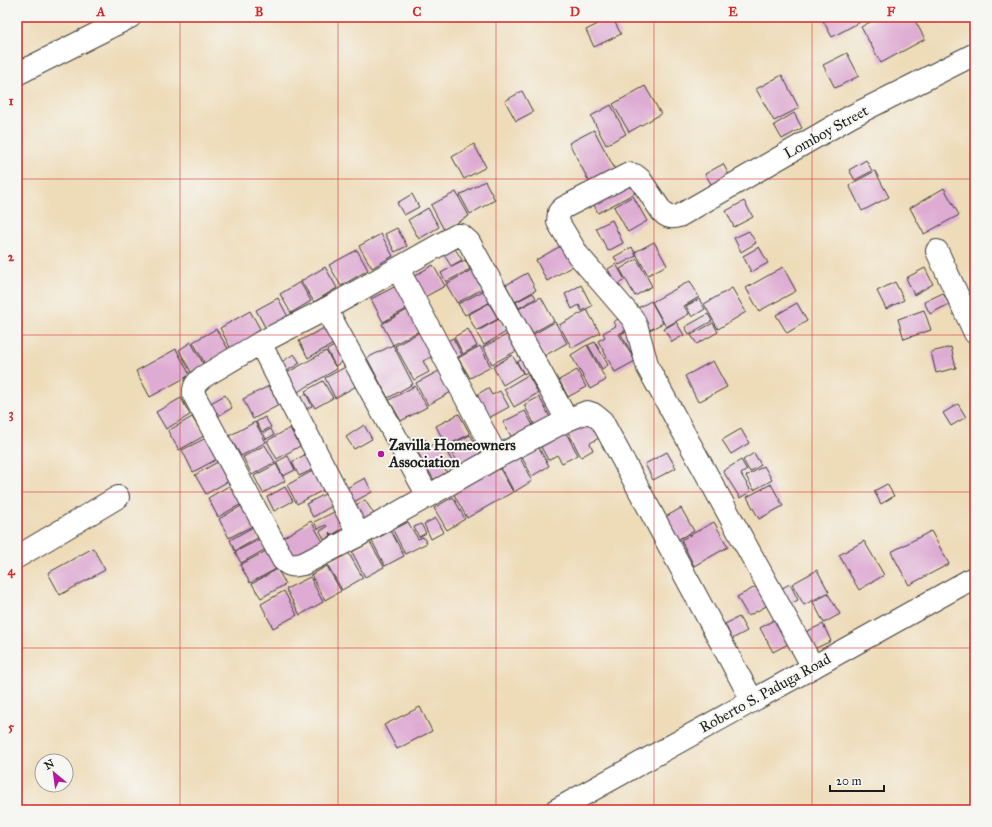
<svg xmlns="http://www.w3.org/2000/svg" width="992" height="827" font-family="'IM FELL Great Primer',serif">
<rect width="100%" height="100%" fill="#f6f6f2"/>
<filter id="ink" filterUnits="userSpaceOnUse"><feTurbulence type="fractalNoise" baseFrequency=".025" numOctaves="2"/><feDisplacementMap in="SourceGraphic" scale="8" xChannelSelector="R" yChannelSelector="G"/><feConvolveMatrix kernelMatrix="1 2 1 2 8 2 1 2 1" color-interpolation-filters="sRGB"/></filter>
<filter id="wash" filterUnits="userSpaceOnUse"><feTurbulence type="fractalNoise" baseFrequency=".012" numOctaves="4" result="noise"/><feDisplacementMap in="SourceGraphic" scale="16" xChannelSelector="R" yChannelSelector="G"/><feGaussianBlur stdDeviation="0.9" result="paint"/><feColorMatrix in="noise" values="0 0 0 0 0 0 0 0 0 0 0 0 0 0 0 0 0 1.4 0 .05"/><feComposite in="paint" operator="in"/></filter>
<g filter="url(#wash)">
<rect width="100%" height="100%" fill="#eedcb9"/>
<g id="blocks">
<!-- building -->
<g fill="#deacd3">
<polygon points="612,17 621,34 594,47 586,30"/>
<polygon points="821,17 857,17 860,22 832,37"/>
<polygon points="879,17 913,17 925,39 881,63 861,27"/>
<polygon points="847,53 859,76 835,88 823,65"/>
<polygon points="782,75 799,108 774,121 756,89"/>
<polygon points="645,86 661,114 629,132 613,104"/>
<polygon points="522,91 533,112 516,121 505,101"/>
<polygon points="611,105 626,134 606,145 591,116"/>
<polygon points="794,113 802,128 782,139 774,125"/>
<polygon points="594,130 618,175 593,189 569,143"/>
<polygon points="474,144 486,167 464,179 452,157"/>
<polygon points="866,160 872,171 855,180 849,170"/>
<polygon points="723,164 732,180 715,190 705,174"/>
<polygon points="875,171 889,197 862,211 849,185"/>
<polygon points="627,179 635,193 598,213 591,199"/>
<polygon points="485,181 495,200 470,214 460,195"/>
<polygon points="944,188 959,215 924,234 910,208"/>
<polygon points="456,192 469,216 444,230 431,205"/>
<polygon points="412,194 419,207 404,215 397,203"/>
<polygon points="633,196 647,221 628,232 614,207"/>
<polygon points="744,201 753,217 734,227 726,211"/>
<polygon points="428,208 439,227 419,239 408,220"/>
<polygon points="612,220 623,243 608,251 596,228"/>
<polygon points="397,228 407,246 395,252 385,234"/>
<polygon points="749,231 756,243 741,252 734,238"/>
<polygon points="381,234 393,256 372,268 359,246"/>
<polygon points="654,242 667,265 648,275 635,252"/>
<polygon points="566,243 578,263 547,281 536,260"/>
<polygon points="454,247 462,260 451,266 443,253"/>
<polygon points="632,247 636,256 619,265 614,257"/>
<polygon points="759,247 768,263 751,272 743,256"/>
<polygon points="357,250 368,270 341,286 329,265"/>
<polygon points="637,259 652,286 635,296 620,269"/>
<polygon points="465,260 470,269 446,282 441,273"/>
<polygon points="616,264 625,280 616,285 608,269"/>
<polygon points="433,265 445,286 421,299 409,279"/>
<polygon points="325,267 337,288 314,302 301,281"/>
<polygon points="783,267 796,291 759,311 746,288"/>
<polygon points="925,268 933,284 914,295 906,278"/>
<polygon points="473,269 484,288 457,303 446,284"/>
<polygon points="527,273 536,290 515,302 506,285"/>
<polygon points="690,281 699,297 684,306 689,314 666,327 652,302"/>
<polygon points="300,282 311,301 291,313 280,294"/>
<polygon points="895,282 904,300 886,309 877,291"/>
<polygon points="400,284 412,306 383,322 371,299"/>
<polygon points="581,285 592,306 582,311 579,305 572,309 565,294"/>
<polygon points="732,288 746,312 718,329 704,304"/>
<polygon points="485,290 491,302 465,315 458,304"/>
<polygon points="533,293 536,298 519,308 516,302"/>
<polygon points="943,293 949,304 930,314 924,302"/>
<polygon points="541,297 554,321 529,335 515,311"/>
<polygon points="278,298 288,317 266,329 256,310"/>
<polygon points="699,299 705,309 692,317 686,306"/>
<polygon points="651,301 663,323 644,333 632,311"/>
<polygon points="489,303 498,319 476,331 468,315"/>
<polygon points="797,303 807,321 787,333 776,315"/>
<polygon points="409,309 421,330 393,345 382,324"/>
<polygon points="587,310 600,333 572,348 559,325"/>
<polygon points="924,310 931,330 904,339 898,319"/>
<polygon points="250,311 262,332 231,349 220,328"/>
<polygon points="708,314 712,321 689,334 685,327"/>
<polygon points="625,315 631,327 619,334 635,361 615,372 598,341 605,337 603,333 616,326 613,322"/>
<polygon points="499,319 506,332 484,345 476,332"/>
<polygon points="555,322 567,343 544,356 532,335"/>
<polygon points="676,322 684,335 672,342 664,329"/>
<polygon points="713,323 718,332 697,344 691,335"/>
<polygon points="328,326 337,342 308,358 299,341"/>
<polygon points="216,329 229,350 205,364 193,342"/>
<polygon points="468,329 477,346 463,354 454,337"/>
<polygon points="629,330 634,358 621,334"/>
<polygon points="420,332 433,356 423,361 429,372 414,380 395,346"/>
<polygon points="512,332 520,349 492,364 483,347"/>
<polygon points="453,338 462,355 451,361 442,344"/>
<polygon points="191,342 205,367 192,374 179,350"/>
<polygon points="595,342 608,365 602,369 588,345"/>
<polygon points="340,343 348,359 335,366 327,350"/>
<polygon points="393,345 413,384 388,398 367,358"/>
<polygon points="587,345 606,380 590,389 571,355"/>
<polygon points="480,346 491,367 470,378 458,358"/>
<polygon points="951,347 956,368 936,373 931,352"/>
<polygon points="176,349 190,375 150,397 136,371"/>
<polygon points="326,351 337,369 296,393 285,374"/>
<polygon points="294,354 300,363 285,372 280,363"/>
<polygon points="512,355 523,373 503,385 493,367"/>
<polygon points="523,359 530,370 524,374 517,362"/>
<polygon points="713,361 727,387 698,402 685,376"/>
<polygon points="349,365 360,384 335,398 325,378"/>
<polygon points="577,370 586,387 568,397 559,380"/>
<polygon points="439,371 451,392 428,405 416,383"/>
<polygon points="528,375 538,393 514,407 504,389"/>
<polygon points="323,381 333,398 315,408 305,391"/>
<polygon points="269,386 279,405 253,419 243,399"/>
<polygon points="415,386 427,407 401,421 389,400"/>
<polygon points="488,388 492,395 500,391 509,407 485,420 473,397"/>
<polygon points="306,394 312,406 306,409 300,398"/>
<polygon points="225,395 232,408 216,417 209,404"/>
<polygon points="539,397 550,417 535,425 524,405"/>
<polygon points="181,398 190,415 166,429 156,412"/>
<polygon points="958,404 966,417 951,426 943,413"/>
<polygon points="525,411 534,427 512,438 503,422"/>
<polygon points="459,414 470,434 446,446 436,426"/>
<polygon points="192,417 204,436 179,450 168,431"/>
<polygon points="265,417 271,427 262,432 256,422"/>
<polygon points="590,420 599,438 590,443 593,450 581,457 568,432"/>
<polygon points="255,422 266,442 241,456 229,436"/>
<polygon points="364,425 372,439 354,449 346,437"/>
<polygon points="290,428 300,446 277,459 267,441"/>
<polygon points="271,429 274,435 266,439 263,433"/>
<polygon points="741,429 749,443 731,454 722,440"/>
<polygon points="566,433 578,455 562,463 557,455 548,460 541,447"/>
<polygon points="470,435 474,441 450,454 447,447"/>
<polygon points="208,437 219,458 193,472 182,450"/>
<polygon points="425,439 429,445 418,452 416,450 428,472 421,476 406,449"/>
<polygon points="440,440 453,463 444,468 447,472 434,480 418,453"/>
<polygon points="474,442 481,454 459,466 452,454"/>
<polygon points="265,445 275,462 252,475 243,457"/>
<polygon points="537,445 549,466 532,476 520,454"/>
<polygon points="667,452 676,468 653,480 645,464"/>
<polygon points="308,453 316,468 299,476 292,462"/>
<polygon points="754,453 761,465 750,472 743,460"/>
<polygon points="518,454 532,481 514,492 499,464"/>
<polygon points="288,456 295,470 283,476 276,462"/>
<polygon points="221,460 232,479 206,494 195,475"/>
<polygon points="741,460 747,470 741,474 751,491 740,498 723,471"/>
<polygon points="276,464 285,481 263,493 254,476"/>
<polygon points="498,465 513,492 467,518 452,491"/>
<polygon points="764,466 772,480 754,490 746,476"/>
<polygon points="316,469 327,488 297,504 287,485"/>
<polygon points="365,478 372,492 350,504 343,490"/>
<polygon points="234,483 245,502 218,517 208,498"/>
<polygon points="771,484 783,506 759,519 747,497"/>
<polygon points="887,484 894,496 881,504 874,491"/>
<polygon points="285,487 293,501 274,511 267,497"/>
<polygon points="325,494 332,506 313,517 306,504"/>
<polygon points="453,497 465,519 447,530 434,508"/>
<polygon points="365,500 374,514 360,521 353,507"/>
<polygon points="243,505 254,525 229,538 219,519"/>
<polygon points="681,508 694,531 675,541 662,519"/>
<polygon points="338,510 343,520 339,524 344,521 349,530 344,532 342,529 332,535 329,532 331,535 328,538 339,532 341,535 326,543 320,531 327,527 326,525 318,529 314,522"/>
<polygon points="436,518 444,532 431,539 424,524"/>
<polygon points="311,521 323,542 290,561 279,540"/>
<polygon points="408,522 418,539 423,537 427,543 405,554 393,530"/>
<polygon points="714,522 728,547 694,566 681,540"/>
<polygon points="421,524 426,533 419,537 414,527"/>
<polygon points="253,527 258,538 235,551 230,540"/>
<polygon points="391,531 404,556 385,566 372,541"/>
<polygon points="931,531 949,564 909,585 891,552"/>
<polygon points="260,539 266,549 241,563 235,552"/>
<polygon points="864,541 884,575 859,590 839,555"/>
<polygon points="370,542 384,567 365,577 352,552"/>
<polygon points="93,548 105,570 60,595 48,573"/>
<polygon points="268,550 278,568 250,583 240,565"/>
<polygon points="348,552 363,578 342,590 327,564"/>
<polygon points="327,566 341,591 325,600 311,575"/>
<polygon points="277,569 286,584 261,598 252,584"/>
<polygon points="817,570 829,592 804,605 792,584"/>
<polygon points="310,577 323,602 300,615 286,589"/>
<polygon points="790,584 798,600 784,607 776,591"/>
<polygon points="759,585 770,604 748,616 737,597"/>
<polygon points="284,591 297,615 273,628 261,604"/>
<polygon points="828,594 840,614 824,623 813,602"/>
<polygon points="781,616 794,641 773,652 760,628"/>
<polygon points="739,617 747,631 732,639 725,624"/>
<polygon points="823,624 831,641 808,652 799,635"/>
<polygon points="420,707 432,731 397,749 384,725"/>
</g>
</g>
</g>
<g filter="url(#ink)">
<use href="#blocks" fill-opacity="0" stroke="#3c3934" stroke-width="1"/>
<g fill="none" stroke-linecap="round" stroke-linejoin="round">
<defs>
<g id="minor">
<polyline points="17,74 130,17"/>
<polyline points="937,251 975,333"/>
<polyline points="398,269 497,457"/>
<polyline points="326,309 428,496"/>
<polyline points="260,343 359,535"/>
<path d="M567 420 469 242 461 235H457L326 309 260 343 203 377C196 383 193 386 194 395L283 560C290 567 294 566 303 564L359 535 497 457 567 420 587 412 593 414 602 421 752 700"/>
<polyline points="17,557 118,497"/>
<path d="M813 667 648 368 637 328 633 319 578 255 558 222 559 212 563 208 629 174 635 175 640 179 662 212C668 218 672 218 679 216L850 117 975 54"/>
<polyline points="556,810 975,577"/>
</g>
</defs>
<!-- minor casing -->
<use href="#minor" stroke="#3c3934" stroke-width="24"/>
<!-- minor -->
<use href="#minor" stroke="#fff" stroke-width="22"/>
</g>
</g>
<!-- grid -->
<path fill="none" stroke="#d62828" stroke-width="1" stroke-opacity="0.55" d="M180 17V810M338 17V810M496 17V810M654 17V810M812 17V810M17 179H975M17 335H975M17 492H975M17 648H975"/>
<!-- markers -->
<circle fill="#b5179e" stroke="#f6f6f2" stroke-width="1.5" cx="381" cy="454" r="4"/>
<g text-anchor="middle" dominant-baseline="central" stroke-width="4" stroke-linejoin="round" paint-order="stroke">
<!-- street labels -->
<g font-size="15" fill="#1c1c1c" stroke="#f6f6f2">
<text transform="translate(826 132) rotate(-29)">Lomboy Street</text>
<text transform="translate(765 693) rotate(-29)">Roberto S. Paduga Road</text>
</g>
<!-- poi labels -->
<g font-size="15" font-weight="bold" fill="#1c1c1c" stroke="#f6f6f2" text-anchor="start">
<text x="389" y="445">Zavilla Homeowners<tspan x="389" dy="17">Association</tspan></text>
</g>
</g>
<!-- margin -->
<rect width="992" height="827" fill="none" stroke="#f6f6f2" stroke-width="44"/>
<!-- north arrow -->
<g transform="translate(54 773) rotate(331)"><circle r="19" fill="#f6f6f2" stroke="#9f9f9c"/>
<path d="M0-3L7 15L0 10L-7 15Z" fill="#b5179e"/>
<text y="-6" font-size="11" font-weight="bold" text-anchor="middle" fill="#1c1c1c">N</text>
</g>
<!-- scale -->
<path d="M830 785v6h54v-6" fill="none" stroke="#1c1c1c" stroke-width="2"/>
<text x="836" y="785" font-size="12" fill="#1c1c1c" stroke="#f6f6f2" stroke-width="3" paint-order="stroke">20 m</text>
<rect x="22" y="22" width="948" height="783" fill="none" stroke="#d62828" stroke-width="1.5"/>
<g font-size="13" text-anchor="middle" font-weight="bold" fill="#d62828">
<text x="101" y="16">A</text>
<text x="259" y="16">B</text>
<text x="417" y="16">C</text>
<text x="575" y="16">D</text>
<text x="733" y="16">E</text>
<text x="891" y="16">F</text>
<text x="11" y="105">1</text>
<text x="11" y="261">2</text>
<text x="11" y="418">3</text>
<text x="11" y="575">4</text>
<text x="11" y="731">5</text>
</g>
</svg>
